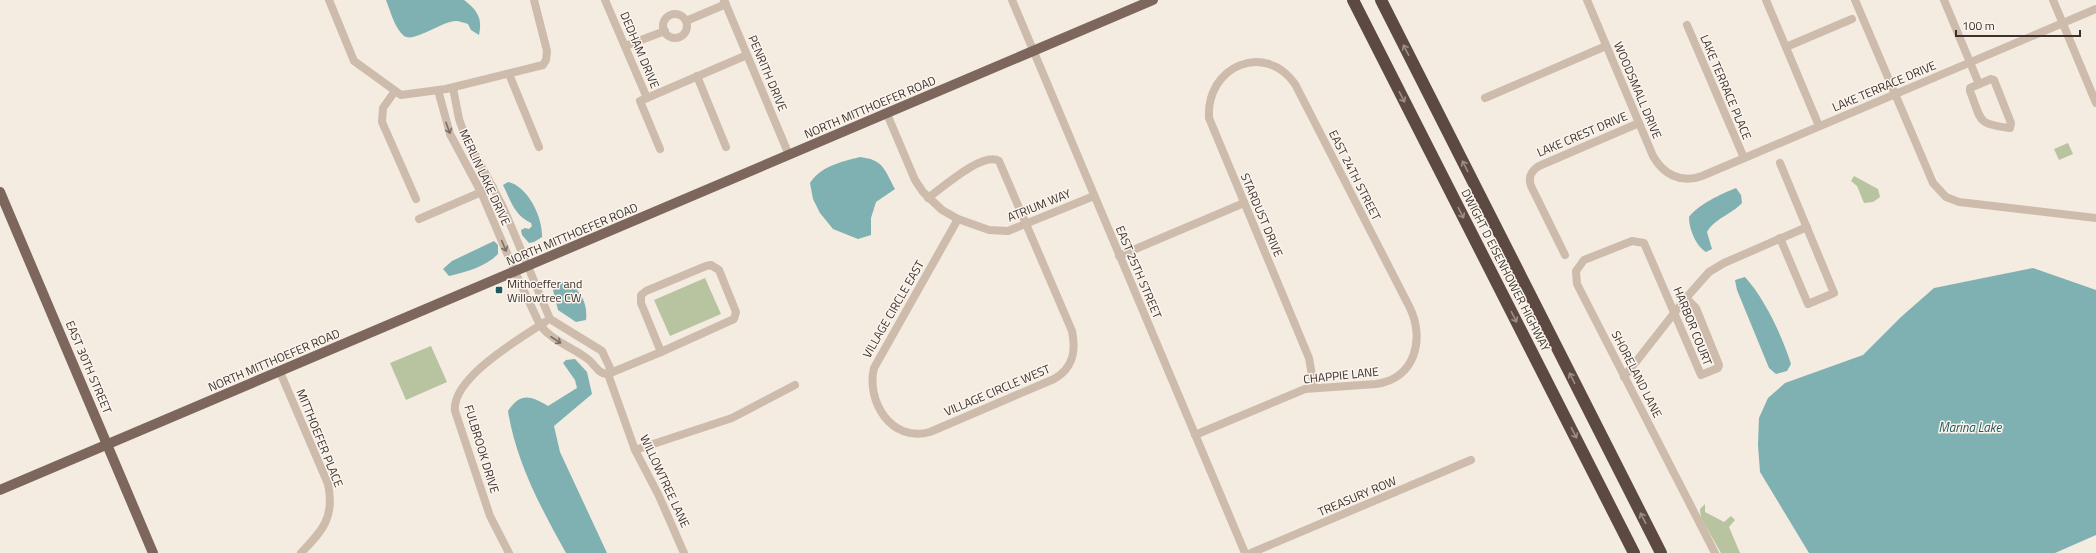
<svg xmlns="http://www.w3.org/2000/svg" width="2096" height="553" font-family="'Titillium Web',sans-serif">
<rect width="100%" height="100%" fill="#f4ebe1"/>
<!-- green -->
<g fill="#b8c4a0">
<polygon points="2068,143 2073,154 2059,160 2054,149"/>
<polygon points="1854,176 1878,189 1880,197 1873,202 1864,203 1857,186 1851,181"/>
<polygon points="705,278 721,314 670,336 654,300"/>
<polygon points="431,346 447,382 406,400 390,363"/>
<polygon points="1705,504 1705,512 1724,522 1731,516 1735,520 1729,527 1740,553 1721,553 1701,518 1700,509"/>
</g>
<!-- water -->
<g fill="#7fb0b2">
<path d="M386 0H464C477 10 483 18 479 35L471 30 468 24C464 23 460 21 456 21 442 21 414 43 404 36 395 29 390 10 386 0Z"/>
<path d="M860 157C884 160 884 169 895 189L876 202 871 218V235L858 239 833 229 820 213 813 199 810 183C821 166 841 162 860 157Z"/>
<path d="M508 182C528 186 543 218 542 237L534 242 529 243 522 235 521 230 525 228 529 229 532 226 531 223C514 215 511 201 503 185Z"/>
<path d="M1736 188 1741 195 1742 203C1732 214 1714 219 1707 232L1712 249 1706 252C1696 246 1689 229 1689 217 1699 204 1721 194 1736 188Z"/>
<path d="M494 241 498 245V254C486 267 465 272 449 276L443 269 452 261Z"/>
<polygon points="2033,268 2096,290 2096,535 2055,553 1809,553 1760,472 1758,445 1759,418 1768,398 1785,383 1863,355 1901,317 1934,288"/>
<path d="M1745 277C1765 299 1782 336 1791 364L1787 371 1776 374 1769 368 1737 290 1735 280Z"/>
<path d="M563 282C580 286 588 304 586 320L576 322 558 310 553 290 557 285Z"/>
<path d="M575 359 587 372 592 394 554 426 560 452 607 553H566C541 508 516 462 508 411 521 392 530 396 548 406L577 388 575 380 563 363 566 360Z"/>
</g>
<g fill="none" stroke-linecap="round" stroke-linejoin="round">
<!-- minor -->
<g stroke="#cdbbac" stroke-width="8">
<polyline points="329,0 354,61 401,95 446,89 543,65 546,60 547,51 534,0"/>
<polyline points="605,0 647,98"/>
<polyline points="724,0 789,155"/>
<polyline points="1012,0 1245,553"/>
<path d="M1587 0 1653 156C1663 174 1681 184 1702 176L2096 9"/>
<polyline points="1766,0 1819,126"/>
<polyline points="1855,0 1933,183 1946,197 1959,202 2096,218"/>
<polyline points="1944,0 1979,84"/>
<polyline points="2053,0 2096,103"/>
<circle cx="675" cy="26" r="12"/>
<polyline points="686,21 726,4"/>
<polyline points="1687,25 1744,158"/>
<polyline points="625,46 665,31"/>
<polyline points="1786,47 1852,19"/>
<polyline points="509,74 539,147"/>
<polyline points="697,76 726,147"/>
<path d="M1991 79 1994 80 2011 123 2010 128C1976 124 1982 121 1970 91V88Z"/>
<polyline points="453,88 459,119 464,133 503,207 550,319 602,351 610,368 608,374 635,450 659,496 684,553"/>
<path d="M438 90 450 134 481 192 515 272 540 325C553 342 573 347 589 360 595 365 598 374 608 374"/>
<polyline points="395,91 383,108 382,122 416,199"/>
<polyline points="1485,98 1606,46"/>
<polyline points="887,114 915,180 923,192 942,210 958,219 989,230 1008,231 1094,196"/>
<polyline points="660,149 640,101 747,55"/>
<polyline points="1780,163 1834,293 1808,304 1780,238"/>
<path d="M928 198C942 188 983 151 999 161L1072 331C1076 350 1074 368 1054 379L930 432C891 443 866 401 874 368L958 219"/>
<polyline points="419,219 493,187"/>
<path d="M1565 255 1531 186C1528 177 1531 171 1539 166L1639 123"/>
<polyline points="1119,256 1244,203"/>
<polygon points="711,265 719,270 736,312 734,319 661,352 641,303 641,295 646,291 706,266"/>
<polyline points="1686,298 1696,308 1719,365 1718,368 1701,375 1644,243 1632,241 1584,260 1576,271 1577,284 1715,553"/>
<path d="M280 372 328 484C335 517 323 530 301 553"/>
<polyline points="608,374 661,352"/>
<polyline points="1624,377 1686,298 1709,272 1724,263 1807,227"/>
<path d="M1195 435 1305 389 1376 384C1415 379 1425 339 1410 308L1295 84C1265 41 1206 66 1209 118L1309 358 1314 387"/>
<polyline points="635,450 732,418 795,385"/>
<path d="M509 553 490 516 455 411C451 378 521 338 545 322"/>
<polyline points="1251,553 1471,460"/>
</g>
<!-- major -->
<g stroke="#7d675c" stroke-width="10">
<polyline points="0,192 153,553"/>
<polyline points="0,490 1153,0"/>
</g>
<!-- highway -->
<g stroke="#5c4a42" stroke-width="12">
<polyline points="1353,0 1634,553"/>
<polyline points="1381,0 1661,553"/>
</g>
</g>
<!-- one-way arrows -->
<defs><path id="oneway-shaft" d="M-6 0H5M1.5-3L5.5 0L1.5 3" fill="none" stroke-width="1.6" stroke-linecap="round" stroke-linejoin="round"/></defs>
<g stroke="#9c8e87">
<use href="#oneway-shaft" transform="translate(1406 50) rotate(-117)"/>
<use href="#oneway-shaft" transform="translate(1402 97) rotate(63)"/>
<use href="#oneway-shaft" transform="translate(1465 166) rotate(-117)"/>
<use href="#oneway-shaft" transform="translate(1461 213) rotate(63)"/>
<use href="#oneway-shaft" transform="translate(1514 317) rotate(63)"/>
<use href="#oneway-shaft" transform="translate(1572 378) rotate(-117)"/>
<use href="#oneway-shaft" transform="translate(1574 433) rotate(63)"/>
<use href="#oneway-shaft" transform="translate(1643 518) rotate(-117)"/>
</g>
<g stroke="#7d6f65">
<use href="#oneway-shaft" transform="translate(448 128) rotate(70)"/>
<use href="#oneway-shaft" transform="translate(504 246) rotate(67)"/>
<use href="#oneway-shaft" transform="translate(556 340) rotate(33)"/>
</g>
<!-- markers -->
<rect fill="#1f5a5e" stroke="#fbf5ee" stroke-width="1.5" x="495" y="286" width="8" height="8" rx="2"/>
<g text-anchor="middle" dominant-baseline="central" stroke-width="3" stroke-linejoin="round" paint-order="stroke">
<!-- street labels -->
<g font-size="12" fill="#3b302b" stroke="#fbf5ee">
<text transform="translate(640 50) rotate(67)">DEDHAM DRIVE</text>
<text transform="translate(768 73) rotate(67)">PENRITH DRIVE</text>
<text transform="translate(1884 86) rotate(-23)">LAKE TERRACE DRIVE</text>
<text transform="translate(1726 87) rotate(67)">LAKE TERRACE PLACE</text>
<text transform="translate(1638 90) rotate(67)">WOODSMALL DRIVE</text>
<text transform="translate(870 107) rotate(-23)">NORTH MITTHOEFER ROAD</text>
<text transform="translate(1582 134) rotate(-23)">LAKE CREST DRIVE</text>
<text transform="translate(1355 175) rotate(63)">EAST 24TH STREET</text>
<text transform="translate(485 177) rotate(65)">MERLIN LAKE DRIVE</text>
<text transform="translate(1039 205) rotate(-22)">ATRIUM WAY</text>
<text transform="translate(1262 215) rotate(67)">STARDUST DRIVE</text>
<text transform="translate(572 234) rotate(-23)">NORTH MITTHOEFER ROAD</text>
<text transform="translate(1506 270) rotate(63)">DWIGHT D EISENHOWER HIGHWAY</text>
<text transform="translate(1139 272) rotate(67)">EAST 25TH STREET</text>
<text transform="translate(893 309) rotate(-60)">VILLAGE CIRCLE EAST</text>
<text transform="translate(1693 326) rotate(68)">HARBOR COURT</text>
<text transform="translate(274 360) rotate(-23)">NORTH MITTHOEFER ROAD</text>
<text transform="translate(89 367) rotate(67)">EAST 30TH STREET</text>
<text transform="translate(1637 374) rotate(63)">SHORELAND LANE</text>
<text transform="translate(1341 375) rotate(-6)">CHAPPIE LANE</text>
<text transform="translate(997 390) rotate(-23)">VILLAGE CIRCLE WEST</text>
<text transform="translate(320 438) rotate(68)">MITTHOEFER PLACE</text>
<text transform="translate(482 449) rotate(73)">FULBROOK DRIVE</text>
<text transform="translate(665 481) rotate(65)">WILLOWTREE LANE</text>
<text transform="translate(1357 496) rotate(-23)">TREASURY ROW</text>
</g>
<!-- poi labels -->
<g font-size="12" fill="#3b302b" stroke="#fbf5ee" text-anchor="start">
<text x="507" y="283">Mithoeffer and<tspan x="507" dy="14">Willowtree CW</tspan></text>
</g>
<!-- water labels -->
<g font-size="13" font-style="italic" fill="#1f5a5e" stroke="#fbf5ee">
<text x="1970" y="427">Marina Lake</text>
</g>
</g>
<!-- scale -->
<path d="M1956 30v6h124v-6" fill="none" stroke="#3b302b" stroke-width="2"/>
<text x="1962" y="30" font-size="12" fill="#3b302b" stroke="#fbf5ee" stroke-width="3" paint-order="stroke">100 m</text>
</svg>
